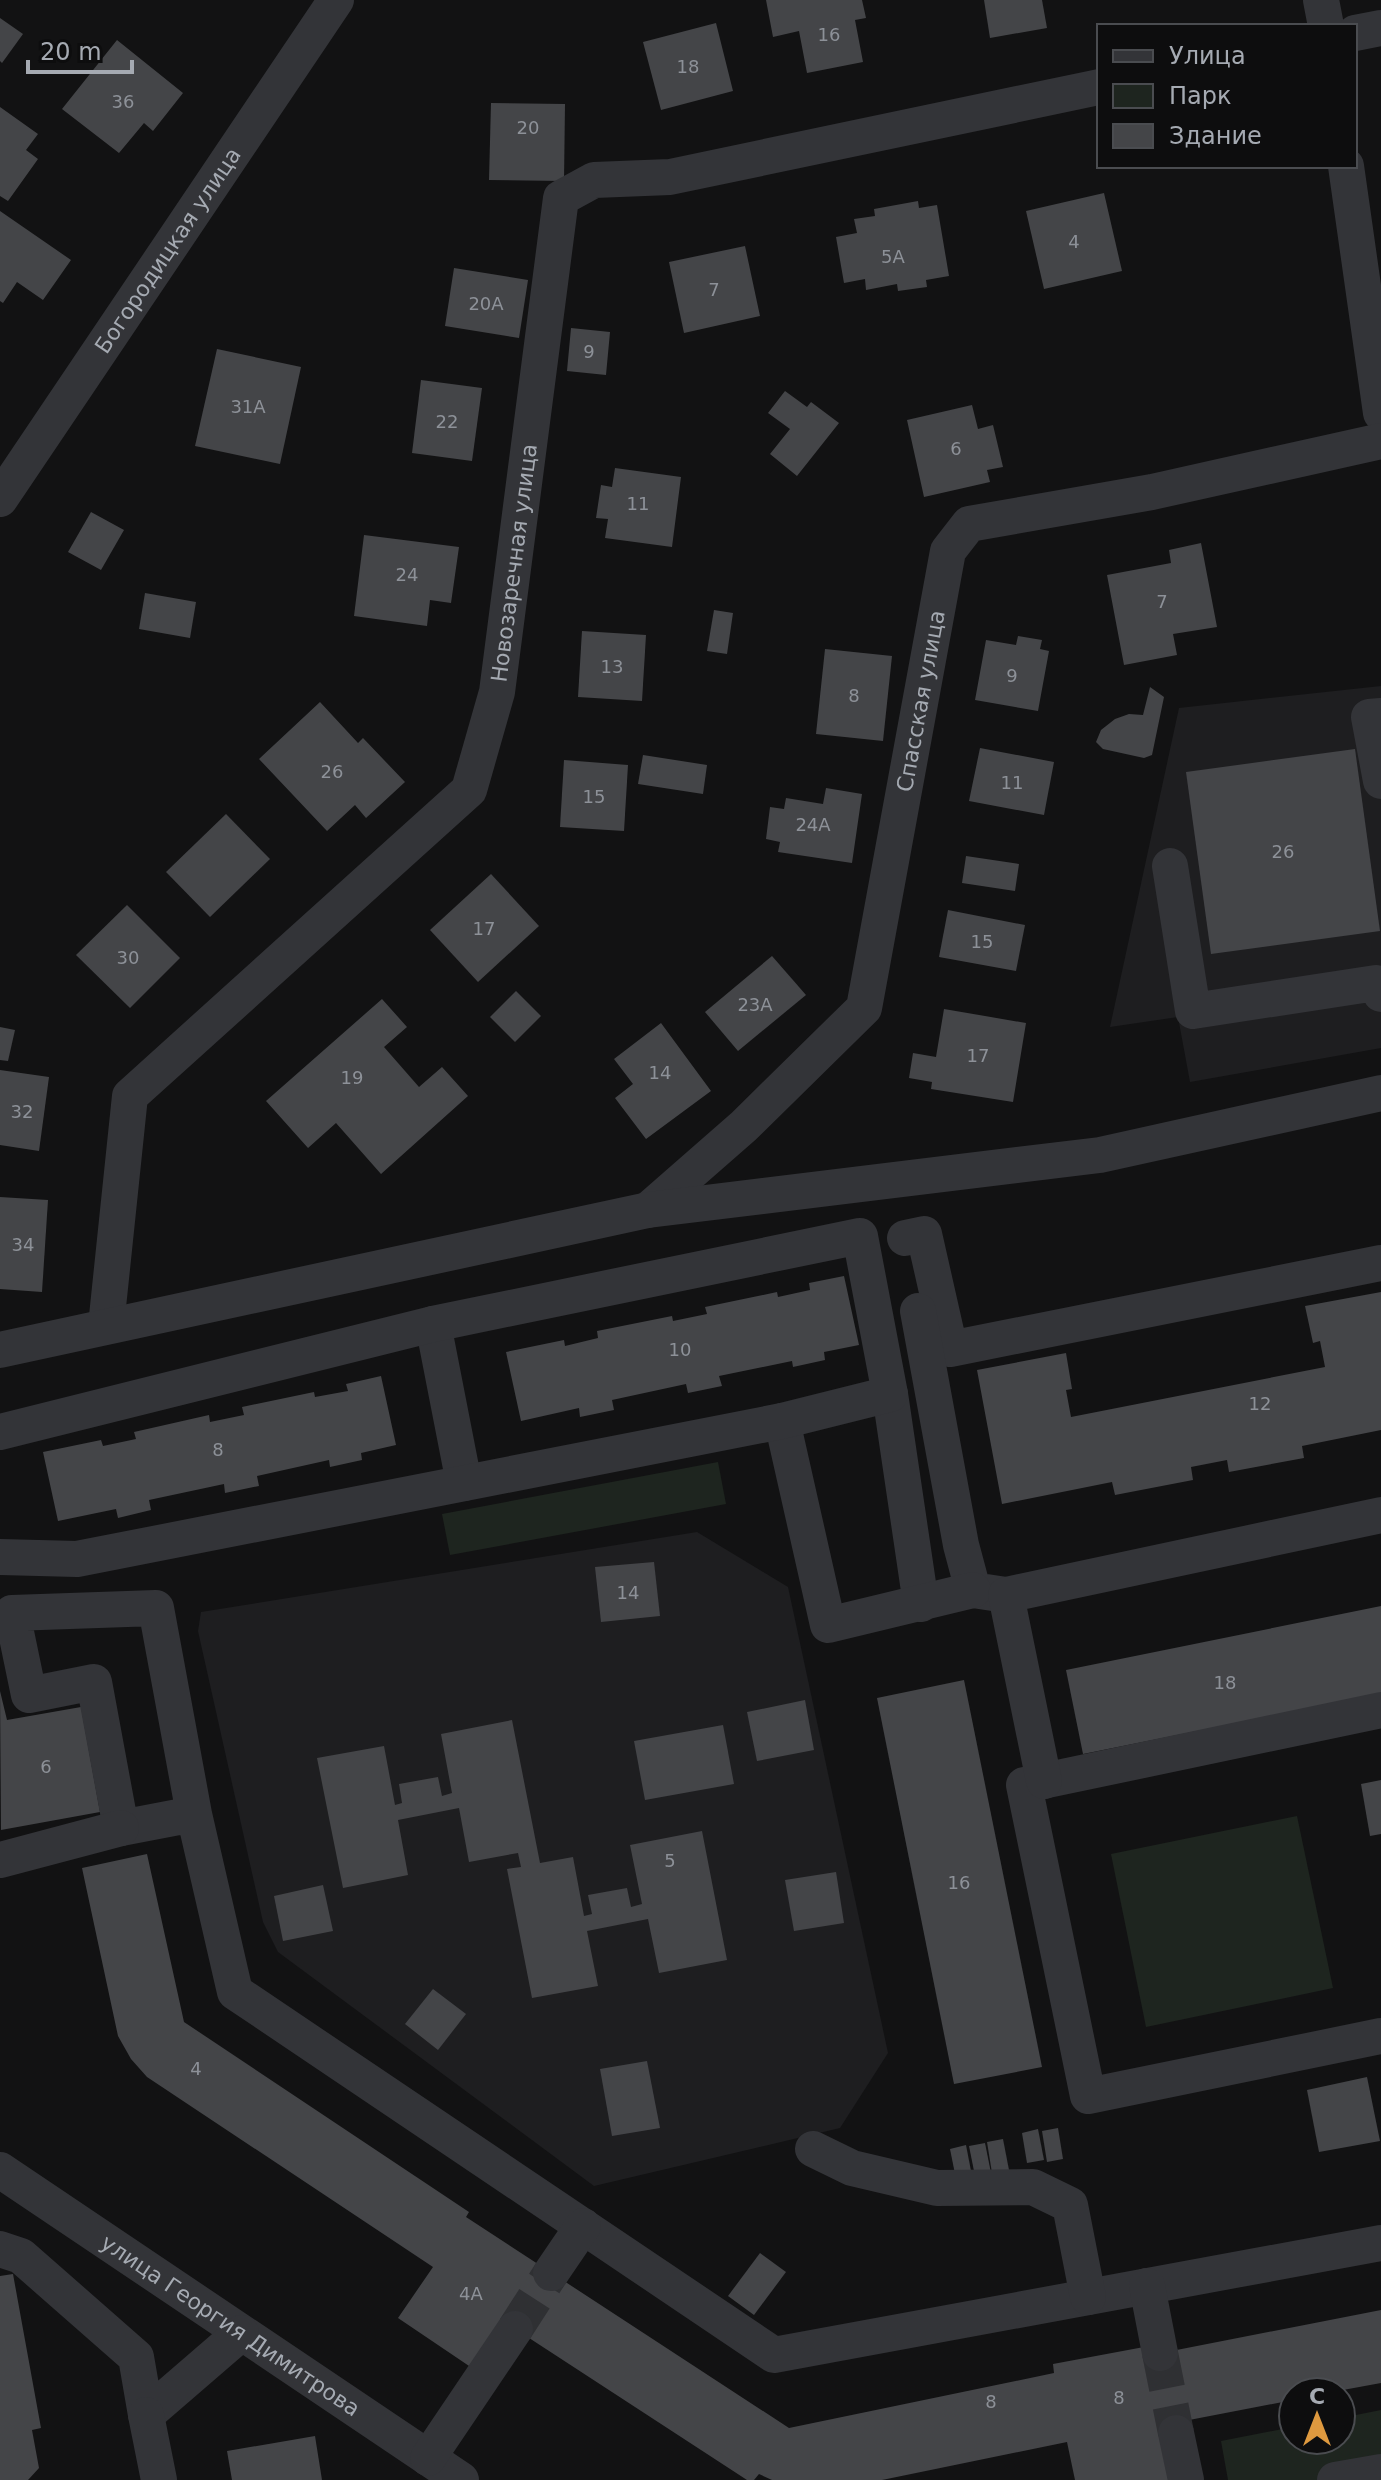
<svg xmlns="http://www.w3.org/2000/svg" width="1381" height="2480" font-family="'DejaVu Sans',sans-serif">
<rect width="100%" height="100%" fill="#121213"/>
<!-- built -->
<g fill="#1e1e20">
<polygon points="1381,686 1381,1048 1190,1082 1178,1017 1110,1027 1179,708"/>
<polygon points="697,1532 788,1587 888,2053 840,2128 594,2186 278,1952 263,1922 198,1631 201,1612"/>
</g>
<!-- green -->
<g fill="#1e251f">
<polygon points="718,1462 726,1504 450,1555 442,1514"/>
<polygon points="1297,1816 1333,1988 1146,2027 1111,1854"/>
<polygon points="1381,2410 1381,2480 1228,2480 1221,2441 1293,2427 1293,2440 1341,2440 1341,2418"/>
</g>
<!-- building -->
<g fill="#444548">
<polygon points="766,0 862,0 866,18 855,20 863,62 807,73 799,31 773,37"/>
<polygon points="984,0 1042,0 1047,28 990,38"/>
<polygon points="0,18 23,34 2,63 0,61"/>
<polygon points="716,23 733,91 661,110 643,42"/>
<polygon points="117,40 183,93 153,131 144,123 119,153 62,109"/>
<polygon points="491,103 565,104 564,181 489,180"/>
<polygon points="0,107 38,134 26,150 38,159 8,201 0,196"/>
<polygon points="1104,193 1122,271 1044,289 1026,211"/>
<polygon points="918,201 919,208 937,205 949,276 926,280 927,287 898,291 897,284 866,290 865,279 844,283 836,237 857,233 854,219 875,216 874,209"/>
<polygon points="0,211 71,260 43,300 17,282 3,303 0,301"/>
<polygon points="745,246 760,316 684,333 669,262"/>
<polygon points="454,268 528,280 519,338 445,326"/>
<polygon points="571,328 610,332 606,375 567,371"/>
<polygon points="217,349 301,367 280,464 195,446"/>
<polygon points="421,380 482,388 472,461 412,453"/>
<polygon points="785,391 807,407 811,402 839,423 797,476 770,454 790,429 768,413"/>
<polygon points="972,405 978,429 993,425 1003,467 987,470 990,482 924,497 907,420"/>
<polygon points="615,468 681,477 672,547 605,538 608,519 596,518 601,485 612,487"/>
<polygon points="91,512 124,530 101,570 68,552"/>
<polygon points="364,535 459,547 451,603 430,600 427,626 354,616"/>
<polygon points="1201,543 1217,627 1173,634 1177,655 1124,665 1107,575 1171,563 1169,550"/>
<polygon points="145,593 196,602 190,638 139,629"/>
<polygon points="714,610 733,613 727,654 707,651"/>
<polygon points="582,631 646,635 642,701 578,697"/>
<polygon points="1018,636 1042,640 1040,649 1049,651 1038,711 975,700 986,640 1016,645"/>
<polygon points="825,649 892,656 883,741 816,734"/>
<polygon points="1150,687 1164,697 1152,755 1144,758 1103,749 1096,742 1101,730 1115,719 1129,714 1143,715"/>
<polygon points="320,702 358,743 363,738 405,782 366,818 355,805 327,831 259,759"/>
<polygon points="980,748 1054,762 1044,815 969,801"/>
<polygon points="1355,749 1380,931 1211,954 1186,772"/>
<polygon points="643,755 707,765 703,794 638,784"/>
<polygon points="564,760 628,765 624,831 560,827"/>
<polygon points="826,788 862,794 852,863 778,852 780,842 766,839 770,807 784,809 786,798 823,804"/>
<polygon points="226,814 270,859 210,917 166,872"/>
<polygon points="966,856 1019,864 1015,891 962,883"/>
<polygon points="491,874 539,926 478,982 430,930"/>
<polygon points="127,905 180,958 130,1008 76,955"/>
<polygon points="948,910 1025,925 1016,971 939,957"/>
<polygon points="772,956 806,995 738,1051 705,1012"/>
<polygon points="516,991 541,1016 515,1042 490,1017"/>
<polygon points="382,999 407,1027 384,1047 419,1087 442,1067 468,1096 381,1174 336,1123 308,1148 266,1101"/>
<polygon points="944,1009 1026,1023 1013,1102 931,1089 932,1082 909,1078 913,1053 936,1057"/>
<polygon points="661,1023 711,1091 646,1139 615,1098 633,1084 614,1059"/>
<polygon points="0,1027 15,1030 8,1061 0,1060"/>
<polygon points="0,1070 49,1077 39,1151 0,1145"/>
<polygon points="0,1197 48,1200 42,1292 0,1289"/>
<polygon points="844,1276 859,1345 824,1352 825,1360 793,1367 792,1361 719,1376 722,1386 688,1393 686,1384 612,1400 614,1410 580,1417 579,1408 521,1421 506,1352 564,1340 565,1346 598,1338 597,1331 672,1316 673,1321 707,1314 705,1307 777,1292 778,1297 810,1290 809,1283"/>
<polygon points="1381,1292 1381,1430 1302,1446 1304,1458 1229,1472 1227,1460 1191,1467 1193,1480 1115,1495 1112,1482 1002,1504 977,1370 1066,1353 1072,1389 1066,1390 1071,1417 1325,1367 1320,1341 1313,1343 1305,1306"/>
<polygon points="381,1376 396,1445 361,1453 362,1460 330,1467 329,1460 257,1476 259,1486 225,1493 224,1484 149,1500 151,1510 118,1518 116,1509 58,1521 43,1452 101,1440 103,1446 136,1439 134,1432 209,1415 210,1422 244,1415 242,1407 314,1392 315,1397 348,1391 346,1384"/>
<polygon points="654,1562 660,1616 601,1622 595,1567"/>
<polygon points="1381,1606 1381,1694 1083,1754 1066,1670"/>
<polygon points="964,1680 1042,2067 954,2084 877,1698"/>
<polygon points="0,1691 7,1720 81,1707 100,1812 1,1830"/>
<polygon points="805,1700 814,1750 757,1761 747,1712"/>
<polygon points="512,1720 540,1863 573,1857 584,1916 592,1914 588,1895 627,1888 631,1907 642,1904 630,1845 702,1831 727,1960 659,1973 648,1919 587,1931 598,1986 532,1998 507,1869 521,1867 518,1853 469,1862 459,1808 398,1820 408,1875 343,1888 317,1758 384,1746 395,1805 402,1803 399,1784 438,1777 442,1796 452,1793 441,1734"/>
<polygon points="723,1725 734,1784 645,1800 634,1741"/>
<polygon points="1381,1780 1381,1834 1370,1836 1361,1784"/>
<polygon points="147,1854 184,2022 469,2212 466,2217 789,2428 1054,2373 1053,2364 1144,2347 1146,2356 1381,2310 1381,2383 1332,2392 1293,2392 1293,2400 1184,2421 1169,2480 1075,2480 1067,2442 882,2480 772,2480 759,2474 754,2480 747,2480 506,2323 475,2370 398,2318 433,2267 147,2077 131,2059 118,2036 82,1868"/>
<polygon points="836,1872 844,1923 794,1931 785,1880"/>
<polygon points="323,1885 333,1931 283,1941 274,1896"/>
<polygon points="433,1989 466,2014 438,2050 405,2024"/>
<polygon points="647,2061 660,2128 612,2136 600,2069"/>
<polygon points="1367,2077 1380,2141 1319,2152 1307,2090"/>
<polygon points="1058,2128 1063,2159 1047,2162 1042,2131"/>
<polygon points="1038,2129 1044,2160 1027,2163 1022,2133"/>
<polygon points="1003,2139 1009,2170 992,2173 987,2142"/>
<polygon points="985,2143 991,2173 975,2176 969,2146"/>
<polygon points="966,2145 972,2176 956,2179 950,2149"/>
<polygon points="760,2253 786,2272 754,2315 728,2296"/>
<polygon points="13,2274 41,2428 32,2430 39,2468 28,2480 0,2480 0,2276"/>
<polygon points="315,2436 322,2480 232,2480 227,2451"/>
</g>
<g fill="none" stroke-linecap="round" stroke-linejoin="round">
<!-- minor-tunnel -->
<g stroke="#2f3033" stroke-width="36" stroke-dasharray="36 18" stroke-linecap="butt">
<polyline points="515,2329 551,2273"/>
<polyline points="1160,2353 1176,2433"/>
</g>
<!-- minor -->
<g stroke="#333438" stroke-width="36">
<polyline points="1321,0 1326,26"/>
<polyline points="1355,33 1381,28"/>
<polyline points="1346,166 1381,413"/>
<path id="s1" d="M0 499 336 0"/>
<polyline points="1381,716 1369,717 1381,781"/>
<polyline points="1170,866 1193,1011 1376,983 1381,994"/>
<path id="s2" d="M648 1210 744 1126 864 1008 948 551 969 524 1152 492 1381 441"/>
<polyline points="905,1238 924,1234 950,1349 1381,1263"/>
<polyline points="918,1311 961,1545 973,1590 1006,1595"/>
<polyline points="433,1324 464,1483"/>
<path id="s3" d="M106 1326 130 1096 469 790 497 692 561 198 594 180 670 177 1099 87"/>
<polyline points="0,1350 648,1210 1100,1155 1381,1093"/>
<polyline points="890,1394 921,1604"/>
<polyline points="782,1421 828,1625 973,1590"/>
<polyline points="0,1432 433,1324 860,1236 890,1394 782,1421 77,1559 0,1557"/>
<polyline points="1381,1710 1024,1785 1088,2096 1381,2036"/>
<polyline points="1044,1781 1006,1595 1381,1515"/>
<polyline points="194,1814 121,1828 94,1682 29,1695 12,1613 156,1608 194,1814 235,1992 774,2355 1381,2243"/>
<polyline points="0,1860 121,1828"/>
<polyline points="813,2149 852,2168 937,2188 1033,2187 1070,2205 1088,2297"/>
<path id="s4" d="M0 2170 461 2480"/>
<polyline points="0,2249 21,2256 136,2357 146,2415 241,2333"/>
<polyline points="551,2273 583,2226"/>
<polyline points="1147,2286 1160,2353"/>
<polyline points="146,2415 159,2480"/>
<polyline points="1176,2433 1186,2480"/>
<polyline points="428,2458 515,2329"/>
<polyline points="1335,2480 1381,2472"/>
</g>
</g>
<g text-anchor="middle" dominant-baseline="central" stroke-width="7" stroke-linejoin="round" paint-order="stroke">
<!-- number labels -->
<g font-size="18" fill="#8d9198">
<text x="829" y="34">16</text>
<text x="688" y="66">18</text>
<text x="123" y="101">36</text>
<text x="528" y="127">20</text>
<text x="1074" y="241">4</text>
<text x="893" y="256">5А</text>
<text x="714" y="289">7</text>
<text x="486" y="303">20А</text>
<text x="589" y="351">9</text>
<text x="248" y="406">31А</text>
<text x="447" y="421">22</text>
<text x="956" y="448">6</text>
<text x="638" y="503">11</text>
<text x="407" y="574">24</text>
<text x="1162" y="601">7</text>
<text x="612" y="666">13</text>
<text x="1012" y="675">9</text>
<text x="854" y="695">8</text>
<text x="332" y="771">26</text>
<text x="1012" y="782">11</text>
<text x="594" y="796">15</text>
<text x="813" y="824">24А</text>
<text x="1283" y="851">26</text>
<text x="484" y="928">17</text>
<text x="982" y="941">15</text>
<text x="128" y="957">30</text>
<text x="755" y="1004">23А</text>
<text x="978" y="1055">17</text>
<text x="660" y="1072">14</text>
<text x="352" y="1077">19</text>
<text x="22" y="1111">32</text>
<text x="23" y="1244">34</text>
<text x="680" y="1349">10</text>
<text x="1260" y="1403">12</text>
<text x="218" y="1449">8</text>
<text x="628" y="1592">14</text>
<text x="1225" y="1682">18</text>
<text x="46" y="1766">6</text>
<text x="670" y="1860">5</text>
<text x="959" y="1882">16</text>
<text x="196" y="2068">4</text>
<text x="471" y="2293">4А</text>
<text x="1119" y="2397">8</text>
<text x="991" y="2401">8</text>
</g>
<!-- street labels -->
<g font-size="22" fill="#a5aab2" stroke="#0d0d0e">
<text stroke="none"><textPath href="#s1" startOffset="300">Богородицкая улица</textPath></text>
<text stroke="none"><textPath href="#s3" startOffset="920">Новозаречная улица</textPath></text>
<text stroke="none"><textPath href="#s2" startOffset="608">Спасская улица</textPath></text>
<text stroke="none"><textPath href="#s4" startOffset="278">улица Георгия Димитрова</textPath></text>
</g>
</g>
<!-- legend -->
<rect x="1097" y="24" width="260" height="144" fill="#0d0d0e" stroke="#4a4c50" stroke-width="2"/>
<rect x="1113" y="50" width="40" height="12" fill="#333438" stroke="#4a4c50" stroke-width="2"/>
<text x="1169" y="64" font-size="24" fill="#a5aab2">Улица</text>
<rect x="1113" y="84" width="40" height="24" fill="#1e251f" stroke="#4a4c50" stroke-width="2"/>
<text x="1169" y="104" font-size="24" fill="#a5aab2">Парк</text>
<rect x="1113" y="124" width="40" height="24" fill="#444548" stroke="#4a4c50" stroke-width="2"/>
<text x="1169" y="144" font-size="24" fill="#a5aab2">Здание</text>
<!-- north arrow -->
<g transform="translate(1317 2416)"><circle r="38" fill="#0d0d0e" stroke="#4a4c50" stroke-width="2"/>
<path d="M0-6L14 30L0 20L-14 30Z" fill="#de993f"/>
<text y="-12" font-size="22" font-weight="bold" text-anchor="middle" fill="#a5aab2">С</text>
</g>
<!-- scale -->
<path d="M28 60v12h104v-12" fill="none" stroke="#a5aab2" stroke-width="4"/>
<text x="40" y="60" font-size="24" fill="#a5aab2" stroke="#0d0d0e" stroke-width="6" paint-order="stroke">20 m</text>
</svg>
